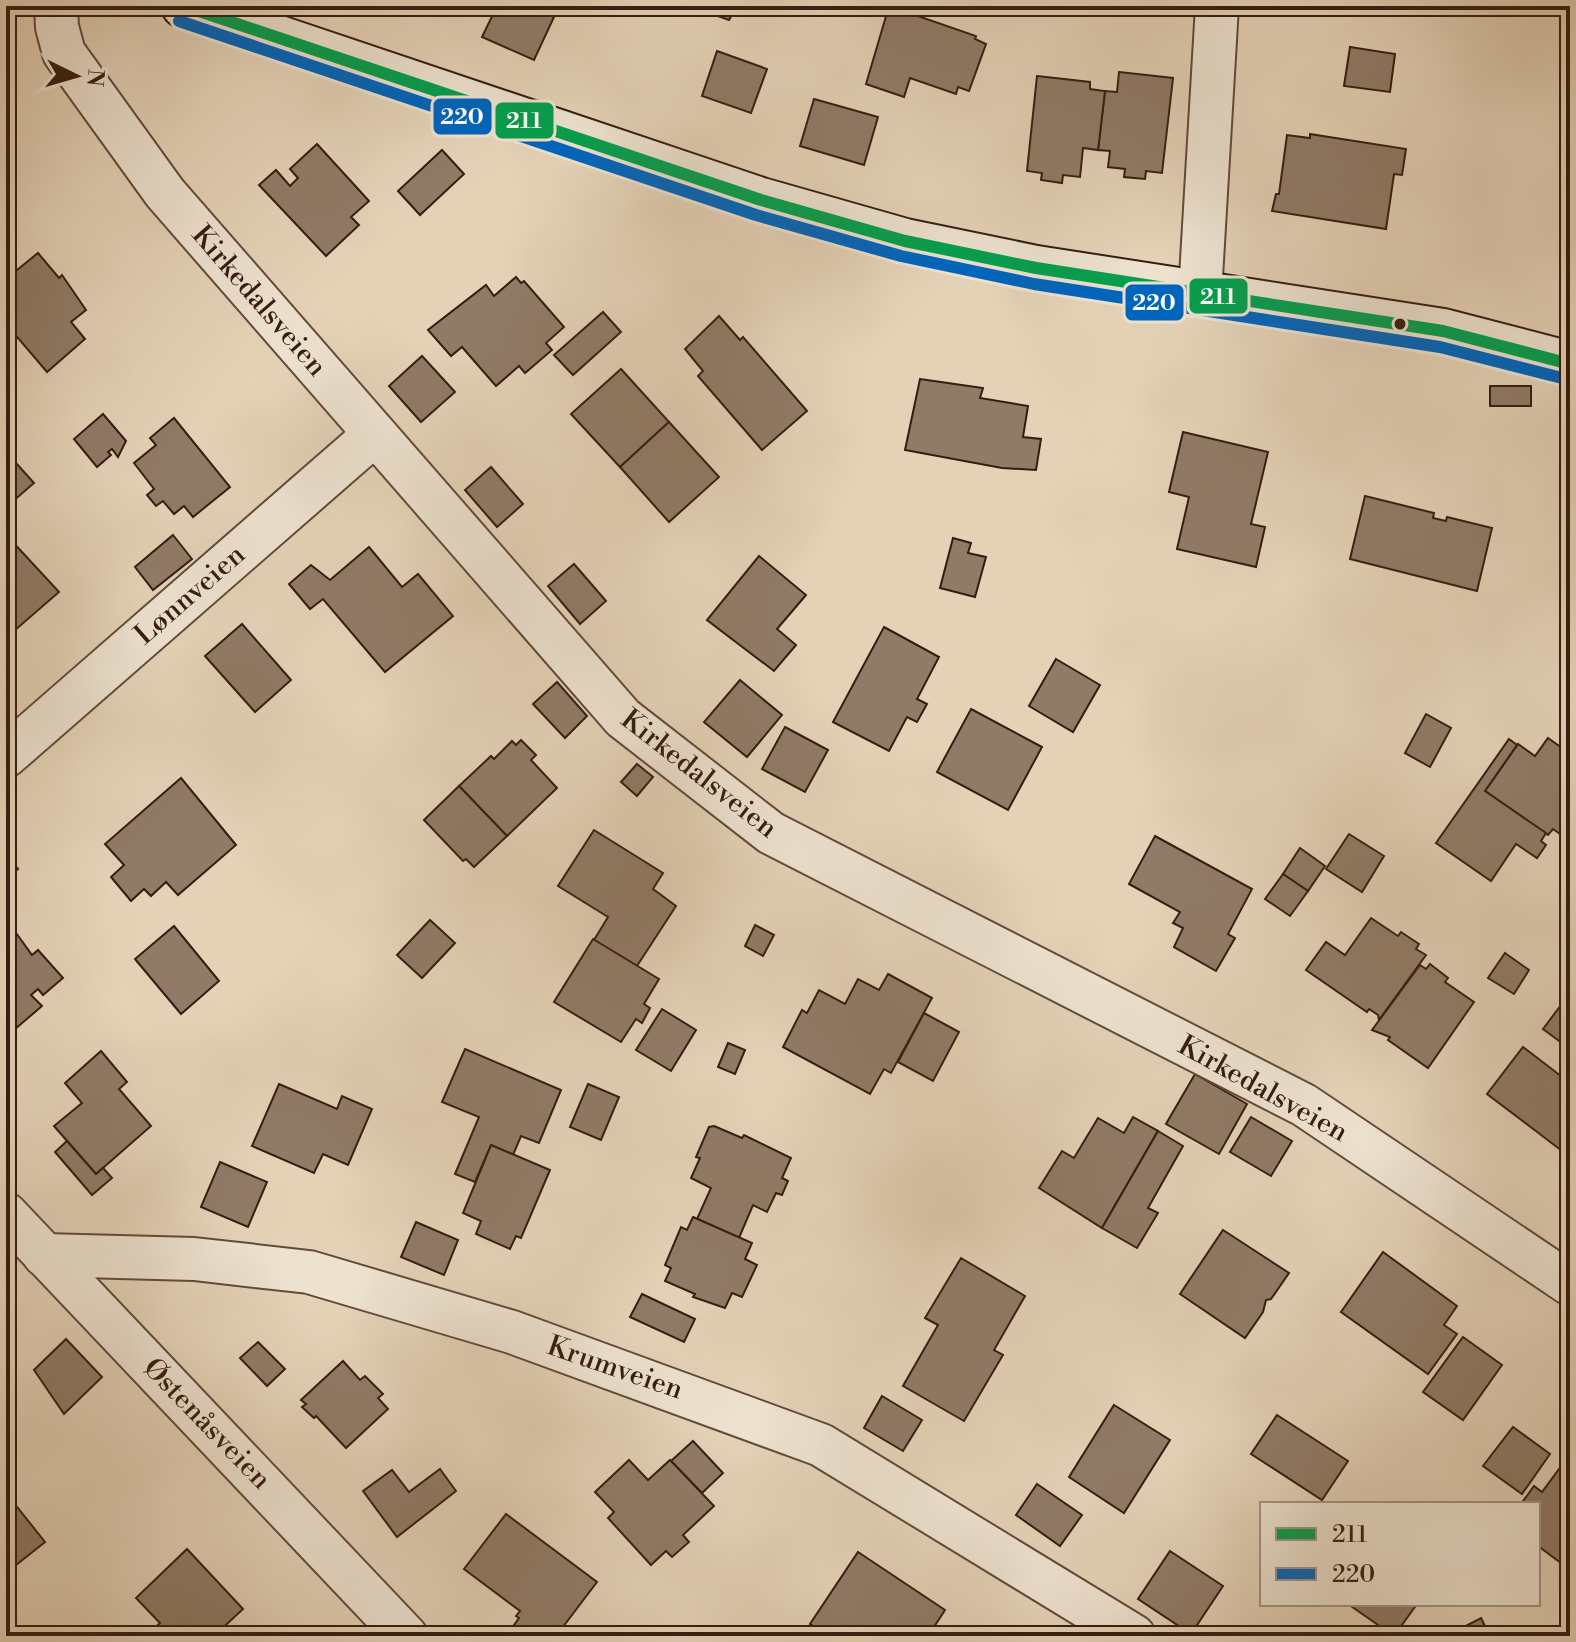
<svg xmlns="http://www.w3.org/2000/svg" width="1576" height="1642" font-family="'Libre Bodoni',serif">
<rect width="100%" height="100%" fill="#e4d2b7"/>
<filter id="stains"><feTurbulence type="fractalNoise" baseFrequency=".0025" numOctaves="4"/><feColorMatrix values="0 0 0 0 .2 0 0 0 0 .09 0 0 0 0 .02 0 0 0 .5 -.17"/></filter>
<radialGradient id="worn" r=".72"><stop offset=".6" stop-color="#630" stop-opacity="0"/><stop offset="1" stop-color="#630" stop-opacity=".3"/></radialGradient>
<!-- building -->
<g fill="#907b67" stroke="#361c10" stroke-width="2">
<polygon points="497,6 530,6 554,17 534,60 482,37"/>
<polygon points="703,6 737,6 729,20 701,10"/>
<polygon points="889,6 976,36 975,39 986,44 969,91 958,87 956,94 910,78 904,97 866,84"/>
<polygon points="1350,47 1395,54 1390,92 1344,86"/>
<polygon points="717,51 767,69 751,113 702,96"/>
<polygon points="1119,72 1173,78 1162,173 1146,171 1145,179 1124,177 1125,169 1108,167 1110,151 1098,150 1105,91 1117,92"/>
<polygon points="1037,76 1090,82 1090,89 1105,91 1098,150 1083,148 1080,177 1063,175 1062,183 1041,180 1042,173 1027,171"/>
<polygon points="814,99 878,117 864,165 800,146"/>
<polygon points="1310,134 1406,149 1402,175 1394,174 1386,229 1272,211 1276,194 1279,194 1287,135 1310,138"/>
<polygon points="317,144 369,201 351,217 359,225 326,256 259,185 276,170 290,186 298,178 290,169"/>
<polygon points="442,150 464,174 420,215 398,191"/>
<polygon points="38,253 59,278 62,275 86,310 71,322 85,339 47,372 6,324 6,279"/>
<polygon points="516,277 521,283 524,281 564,327 546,343 552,350 525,373 519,366 496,386 462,347 451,356 428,330 486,285 494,296"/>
<polygon points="603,312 621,332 573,375 554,355"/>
<polygon points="719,316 740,340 743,337 807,411 762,450 698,376 703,371 685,349"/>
<polygon points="422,356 455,392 421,422 389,386"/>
<polygon points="621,369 669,422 620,467 571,414"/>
<polygon points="920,379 983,388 980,398 1028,406 1023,437 1041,439 1036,470 1002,468 905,450"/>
<rect x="1490" y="386" width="41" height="20"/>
<polygon points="103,414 126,441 118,457 112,449 108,452 111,455 97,467 74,439"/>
<polygon points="174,418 230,487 193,517 184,506 174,514 163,501 156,506 147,495 154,489 134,463 156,445 150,438"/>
<polygon points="669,422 719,477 669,522 620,467"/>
<polygon points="1183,432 1268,452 1251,524 1265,527 1256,567 1177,549 1189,497 1169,492"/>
<polygon points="6,452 34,483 11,503 6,498"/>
<polygon points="491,467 523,504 497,527 465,490"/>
<polygon points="1365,496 1434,513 1433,518 1446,521 1447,517 1492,528 1477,591 1350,559"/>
<polygon points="173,535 192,559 153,590 135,567"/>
<polygon points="9,538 59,592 7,637 10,640 6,644"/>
<polygon points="953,538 971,543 968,553 986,557 975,597 940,588"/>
<polygon points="369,547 402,587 418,574 453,616 385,672 323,599 310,609 289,584 311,565 330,580"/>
<polygon points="759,556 806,595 777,629 796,645 774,671 707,620"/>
<polygon points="574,564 606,601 580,624 548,586"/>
<polygon points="242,624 291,680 255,712 205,656"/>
<polygon points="884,627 939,657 917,699 927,704 917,722 907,717 889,751 833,722"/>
<polygon points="1056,659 1100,685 1073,732 1029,706"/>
<polygon points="740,680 782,715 747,757 704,722"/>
<polygon points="557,682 587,716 565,738 533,704"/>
<polygon points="971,709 1042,747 1008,810 937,772"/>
<polygon points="1426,714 1451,728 1430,767 1405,753"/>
<polygon points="785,727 828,750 805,792 762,769"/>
<polygon points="1548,738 1565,750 1570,742 1570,841 1553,829 1548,835 1485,791 1518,744 1535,756"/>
<polygon points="1509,739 1517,745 1485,791 1546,833 1541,841 1546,845 1537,858 1516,844 1491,881 1436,843"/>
<polygon points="521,740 536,755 531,760 557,788 507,836 459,786 491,756 494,759 512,741 516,745"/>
<polygon points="637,764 653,777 637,796 621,782"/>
<polygon points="181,778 236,845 178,895 166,882 151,896 144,889 131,901 111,877 124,865 105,844"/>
<polygon points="459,786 507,836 474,867 466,859 463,861 424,820"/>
<polygon points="594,830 663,873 653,889 676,906 637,966 594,940 608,917 558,886"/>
<polygon points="1349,834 1384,856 1362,892 1326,869"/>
<polygon points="1155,836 1252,889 1228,934 1235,938 1216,971 1174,947 1183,928 1173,923 1180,912 1129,884"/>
<polygon points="1300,848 1325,866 1308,891 1283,874"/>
<polygon points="6,855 18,869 6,880"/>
<polygon points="1283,874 1308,891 1290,916 1265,899"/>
<polygon points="1371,918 1398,936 1401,932 1419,944 1416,949 1426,955 1379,1020 1378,1015 1369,1009 1367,1012 1306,970 1326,942 1345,955"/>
<polygon points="6,919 32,955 38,950 63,978 43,995 38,989 31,995 42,1006 14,1030 6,1022"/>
<polygon points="430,920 455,943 422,978 397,955"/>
<polygon points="755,925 774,935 763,956 745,946"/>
<polygon points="174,926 219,981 181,1014 135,959"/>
<polygon points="593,939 659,979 644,1004 650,1008 642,1023 636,1019 621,1042 554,1002"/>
<polygon points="1505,953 1529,970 1514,994 1488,978"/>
<polygon points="1430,964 1448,978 1445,982 1474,1002 1428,1068 1388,1040 1390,1037 1372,1030 1420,965 1426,969"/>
<polygon points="888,974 932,998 891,1073 884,1069 870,1094 783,1047 802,1010 807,1013 819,990 845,1004 858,979 879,990"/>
<polygon points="1570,993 1570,1049 1543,1029"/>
<polygon points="662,1009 696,1030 671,1071 636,1050"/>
<polygon points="924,1013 959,1032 933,1081 898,1062"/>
<polygon points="728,1043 745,1050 735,1074 718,1067"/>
<polygon points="1523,1047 1570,1083 1570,1157 1487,1094"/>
<polygon points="465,1049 561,1090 539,1143 521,1136 513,1155 491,1145 475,1182 455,1174 479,1117 442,1102"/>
<polygon points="101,1051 127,1082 119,1089 151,1126 96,1174 54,1126 82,1103 65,1083"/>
<polygon points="1195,1074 1247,1104 1219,1154 1166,1124"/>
<polygon points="279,1084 337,1109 342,1096 372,1109 348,1165 323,1154 314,1173 252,1146"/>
<polygon points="588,1084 619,1097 601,1140 570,1127"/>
<polygon points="1133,1117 1158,1131 1102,1228 1039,1188 1062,1151 1074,1158 1098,1118 1124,1133"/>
<polygon points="1251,1117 1292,1141 1271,1176 1230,1152"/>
<polygon points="714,1126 742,1138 744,1135 791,1158 782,1178 788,1181 782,1195 776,1193 767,1212 753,1205 739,1238 697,1219 711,1188 691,1178 700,1158 696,1157 709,1127"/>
<polygon points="1158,1131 1183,1146 1148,1208 1158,1213 1137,1248 1102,1228"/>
<polygon points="67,1141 96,1174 103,1168 112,1178 92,1195 55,1152"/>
<polygon points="491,1145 550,1170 521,1238 516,1236 510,1249 476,1234 481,1221 463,1213"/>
<polygon points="220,1162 267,1182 248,1227 201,1207"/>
<polygon points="693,1217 752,1243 745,1259 757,1265 742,1297 732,1293 725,1308 693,1297 695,1294 665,1281 671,1268 665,1265 681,1227 687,1230"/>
<polygon points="416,1222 458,1240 444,1275 401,1257"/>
<polygon points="1223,1230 1289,1273 1271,1299 1266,1300 1263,1312 1245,1338 1180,1294"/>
<polygon points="1383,1252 1457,1306 1444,1325 1457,1334 1428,1374 1341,1312"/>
<polygon points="961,1258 1025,1296 994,1350 1003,1355 964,1421 903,1386 938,1325 925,1318"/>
<polygon points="642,1294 695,1319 684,1342 630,1317"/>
<polygon points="1463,1337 1502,1365 1463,1420 1423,1392"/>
<polygon points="66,1339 102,1377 64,1414 34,1370"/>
<polygon points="258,1342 285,1369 267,1386 240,1358"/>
<polygon points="343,1361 360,1380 365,1376 383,1394 378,1398 388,1409 346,1448 316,1416 314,1418 302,1407 306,1404 301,1400"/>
<polygon points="882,1396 922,1420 903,1451 864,1428"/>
<polygon points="1114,1405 1170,1440 1124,1513 1069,1477"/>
<polygon points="1277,1415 1348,1461 1322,1500 1251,1454"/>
<polygon points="1513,1427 1550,1454 1522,1494 1483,1466"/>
<polygon points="693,1441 723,1473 702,1493 671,1461"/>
<polygon points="1570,1454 1570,1550 1561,1563 1538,1546 1538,1504 1521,1504 1534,1486 1542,1492"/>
<polygon points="629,1460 648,1480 670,1460 714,1506 683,1535 689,1542 672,1557 666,1551 651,1565 608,1518 614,1512 595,1492"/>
<polygon points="440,1469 456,1491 397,1537 363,1491 392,1470 409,1492"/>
<polygon points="1037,1484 1082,1515 1060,1546 1016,1515"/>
<polygon points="6,1493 45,1542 6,1573"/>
<polygon points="506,1514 597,1582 556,1636 506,1636 519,1618 516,1616 520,1611 464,1569"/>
<polygon points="187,1549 243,1609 214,1636 146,1636 160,1623 136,1598"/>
<polygon points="1170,1551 1223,1586 1191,1634 1138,1599"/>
<polygon points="858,1552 945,1610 934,1627 946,1636 829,1636 810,1624"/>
<polygon points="1348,1604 1417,1604 1394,1636"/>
<polygon points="1481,1618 1490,1636 1448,1636 1448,1635"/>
</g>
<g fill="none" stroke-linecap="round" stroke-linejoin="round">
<defs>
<g id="minor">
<polyline points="56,6 57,27 64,53 165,193 623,718 771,833 1304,1105 1570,1284"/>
<polyline points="1200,294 1217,6"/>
<polyline points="6,756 375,434"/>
<polyline points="6,1214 406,1636"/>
<polyline points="44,1255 194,1259 309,1272 512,1332 821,1445 1134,1636"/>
</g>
<polyline id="secondary" points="184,6 761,200 905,241 1036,268 1443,331 1570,364"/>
</defs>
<!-- minor casing -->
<use href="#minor" stroke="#624a3a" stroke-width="46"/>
<!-- secondary casing -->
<use href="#secondary" stroke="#361c10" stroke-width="48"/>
<!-- minor -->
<use href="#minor" stroke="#ede2d0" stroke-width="42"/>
<!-- secondary -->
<use href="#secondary" stroke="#ede2d0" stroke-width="44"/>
<defs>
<polyline id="bus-1" points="184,6 761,200 905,241 1036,268 1443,331 1570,364"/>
<polyline id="bus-2" points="179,21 756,215 901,256 1034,284 1440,347 1566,379"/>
</defs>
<!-- bus-1 casing -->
<use href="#bus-1" stroke="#ede2d0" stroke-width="18"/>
<!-- bus-2 casing -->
<use href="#bus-2" stroke="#ede2d0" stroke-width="18"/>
<!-- bus-1 -->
<use href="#bus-1" stroke="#039f4e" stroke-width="12"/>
<!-- bus-2 -->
<use href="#bus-2" stroke="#0065bd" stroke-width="12"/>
</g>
<!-- markers -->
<circle fill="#361c10" stroke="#ede2d0" stroke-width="3" cx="1400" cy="324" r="7"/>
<g text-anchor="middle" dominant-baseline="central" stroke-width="6" stroke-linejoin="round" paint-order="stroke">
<!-- street labels -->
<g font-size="28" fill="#361c10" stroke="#ede2d0">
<text transform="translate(259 301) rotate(49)">Kirkedalsveien</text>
<text transform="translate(190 595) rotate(-41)">Lønnveien</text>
<text transform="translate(699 774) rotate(38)">Kirkedalsveien</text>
<text transform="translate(1263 1089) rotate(29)">Kirkedalsveien</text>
<text transform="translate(615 1368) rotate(19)">Krumveien</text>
<text transform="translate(207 1424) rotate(46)">Østenåsveien</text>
</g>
</g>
<g stroke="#ede2d0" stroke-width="3">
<rect x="432" y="97" width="61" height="39" rx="8" fill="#0065bd"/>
<rect x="494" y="101" width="61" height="39" rx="8" fill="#039f4e"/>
<rect x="1188" y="277" width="61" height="38" rx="8" fill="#039f4e"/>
<rect x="1124" y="283" width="61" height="39" rx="8" fill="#0065bd"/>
</g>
<g font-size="22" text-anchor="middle" font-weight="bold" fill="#fff">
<text x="462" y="124">220</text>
<text x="524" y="128">211</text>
<text x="1218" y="304">211</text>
<text x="1154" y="310">220</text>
</g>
<!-- margin -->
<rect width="1576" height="1642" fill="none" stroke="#e4d2b7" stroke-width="32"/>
<rect x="8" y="8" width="1560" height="1626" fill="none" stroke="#361c10" stroke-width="4"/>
<rect x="16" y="16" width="1544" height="1610" fill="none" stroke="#361c10" stroke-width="2"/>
<!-- legend -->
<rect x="1260" y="1502" width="280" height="104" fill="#ede2d0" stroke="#a49383" stroke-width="2"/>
<rect x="1276" y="1528" width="40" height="12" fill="#039f4e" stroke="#a49383" stroke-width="2"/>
<text x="1332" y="1542" font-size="24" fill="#361c10">211</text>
<rect x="1276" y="1568" width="40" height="12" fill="#0065bd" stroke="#a49383" stroke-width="2"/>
<text x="1332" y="1582" font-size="24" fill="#361c10">220</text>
<!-- north arrow -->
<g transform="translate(76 76) rotate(95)" stroke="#ede2d0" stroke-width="6" paint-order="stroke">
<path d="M0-6L14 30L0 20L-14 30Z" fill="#361c10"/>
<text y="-12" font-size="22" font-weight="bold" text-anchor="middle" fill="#361c10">N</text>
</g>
<rect width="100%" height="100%" filter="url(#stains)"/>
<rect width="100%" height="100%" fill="url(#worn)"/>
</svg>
